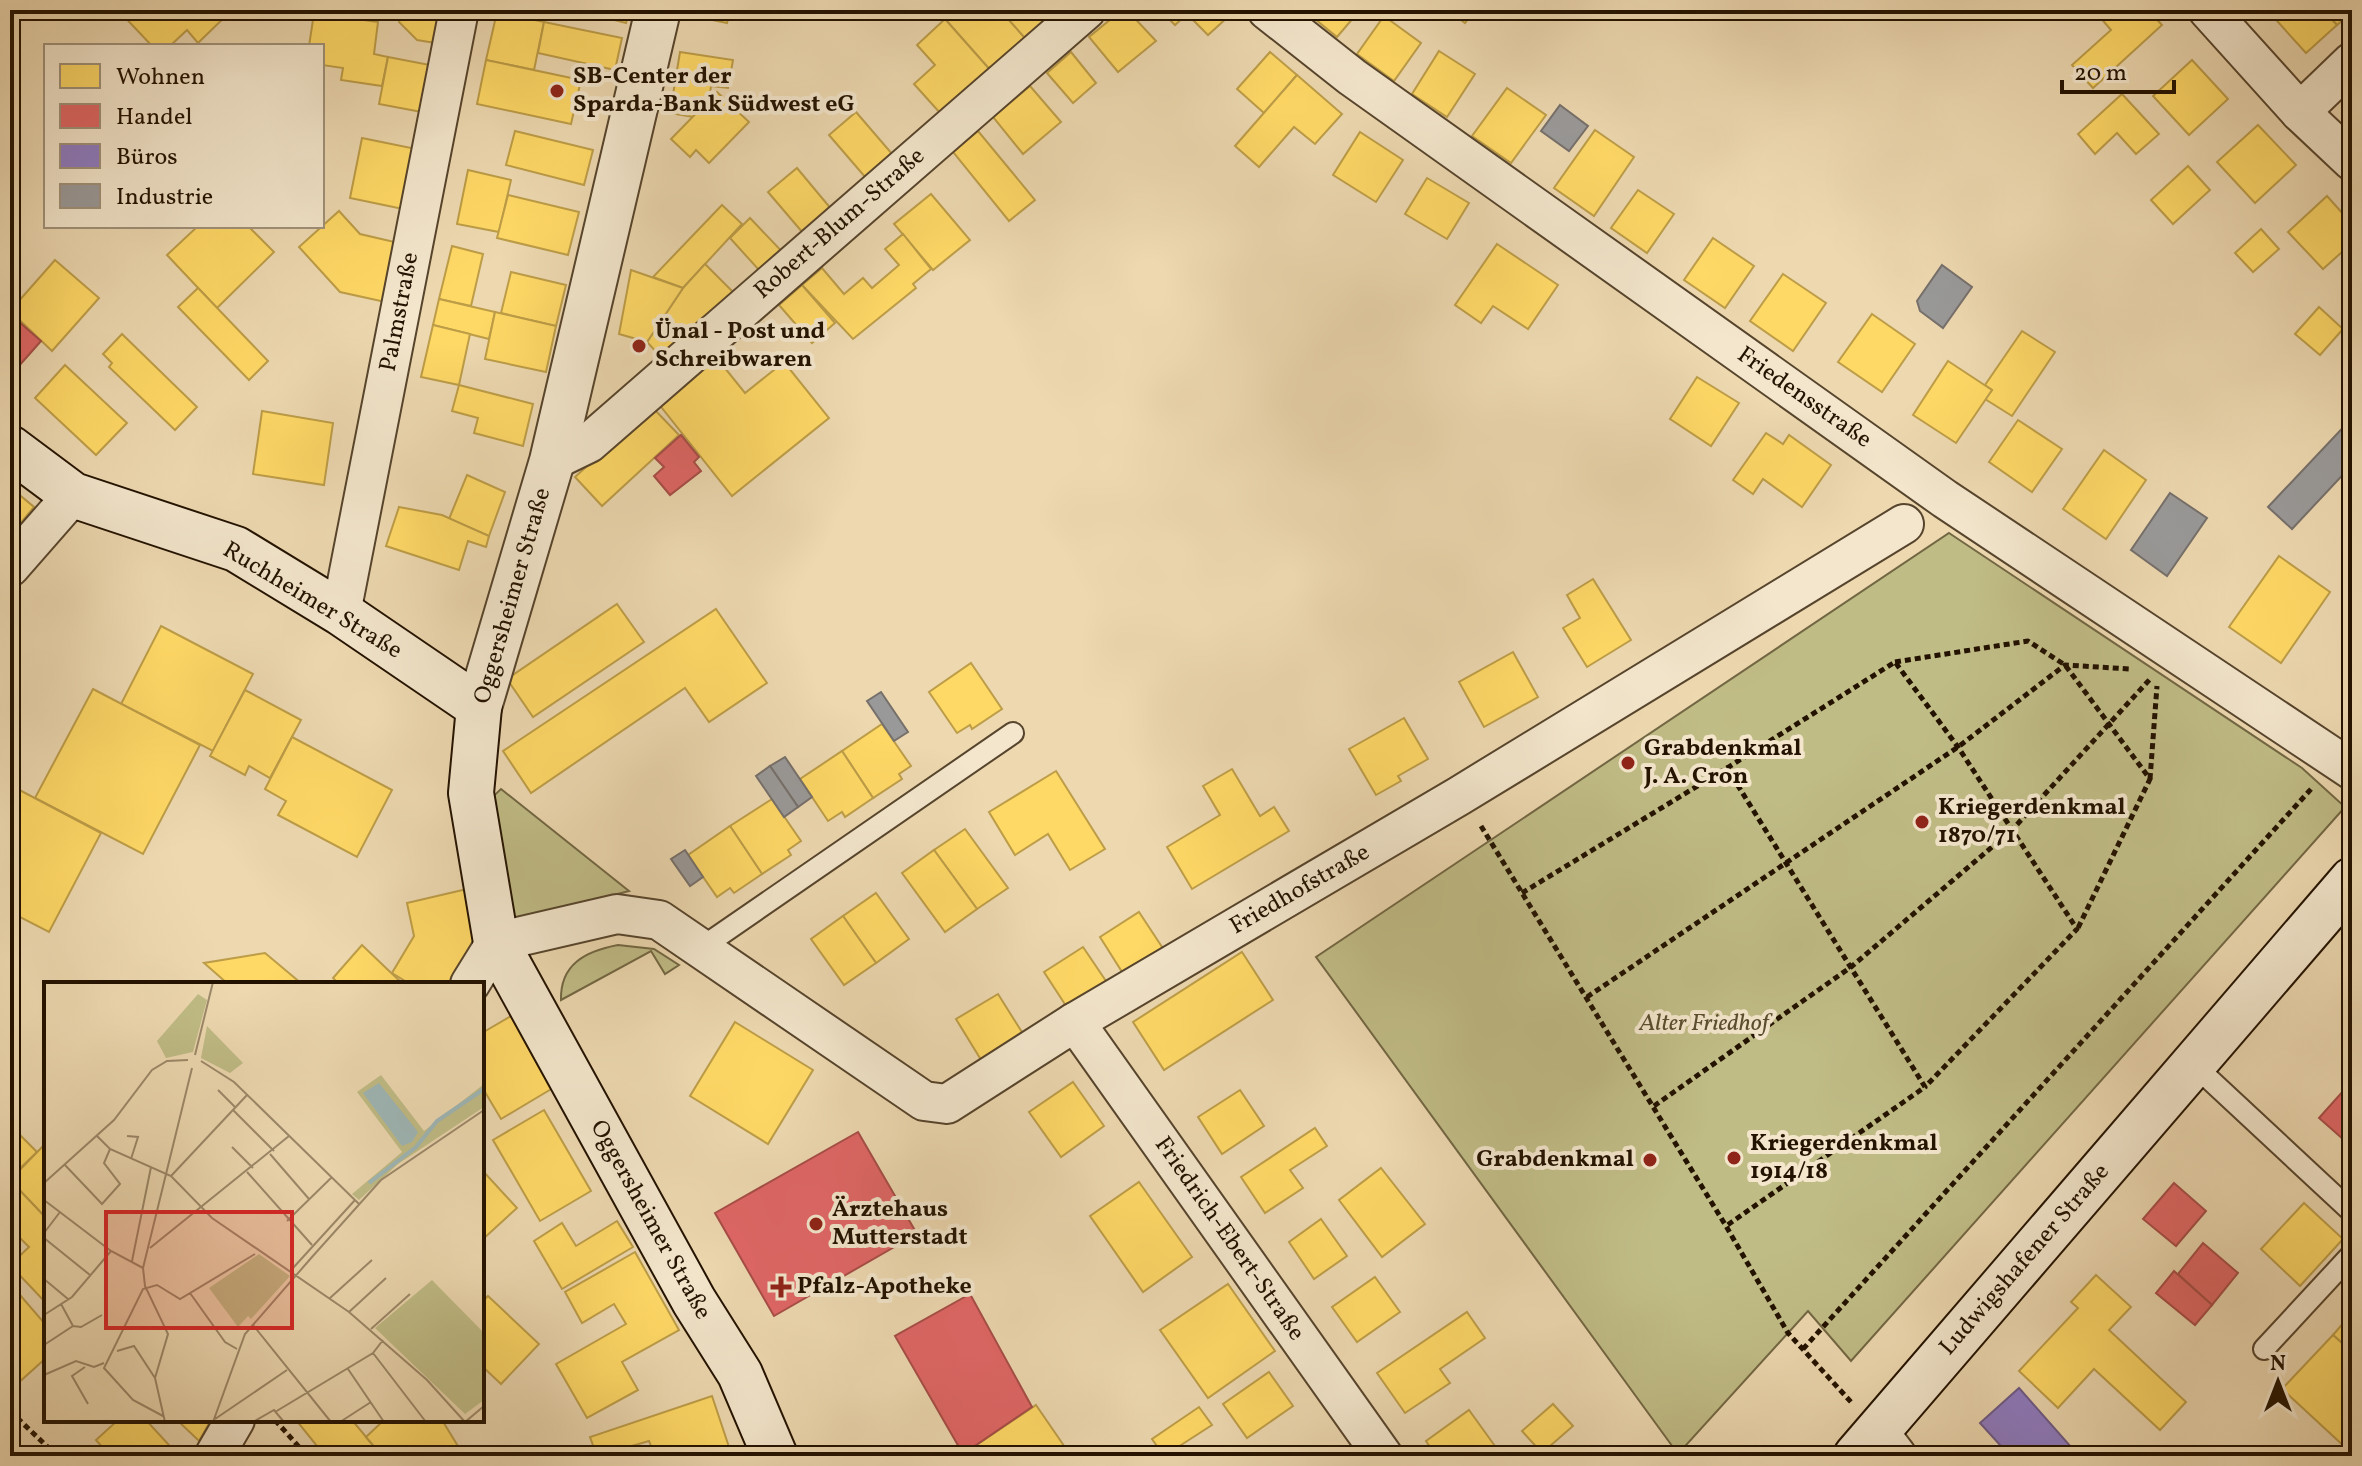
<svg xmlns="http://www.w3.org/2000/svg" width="2362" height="1466" font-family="Vollkorn,serif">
<rect width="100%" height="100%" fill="#edd8b0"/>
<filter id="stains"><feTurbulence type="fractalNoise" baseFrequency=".0025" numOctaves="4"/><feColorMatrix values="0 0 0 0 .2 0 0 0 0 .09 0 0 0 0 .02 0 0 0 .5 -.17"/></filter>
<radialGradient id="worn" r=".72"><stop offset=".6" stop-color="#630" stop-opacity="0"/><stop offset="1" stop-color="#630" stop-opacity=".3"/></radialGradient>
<!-- green -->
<g fill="#c0bc86" stroke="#726743" stroke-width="2">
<polygon points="1949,533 2302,768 2345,807 1851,1361 1808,1311 1678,1454 1316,957"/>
<polygon points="501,789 629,891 508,923 487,802"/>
<path d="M618 945 654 949 679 965 665 974 651 951 561 1000C560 964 586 951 618 945Z"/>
</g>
<!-- homes -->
<g fill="#ffd966" stroke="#bd9d47" stroke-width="2">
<polygon points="118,10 232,10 198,43 187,30 170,46 152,46"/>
<polygon points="401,10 448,13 442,44 417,40 399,22"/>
<polygon points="576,10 629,10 626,23"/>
<polygon points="694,10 730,10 727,23 693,16"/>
<polygon points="955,10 1000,10 1034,48 999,80 945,19"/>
<polygon points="1000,10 1076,10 1034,48"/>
<polygon points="1122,10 1127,10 1156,41 1118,72 1089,37"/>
<polygon points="1160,10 1223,10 1229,16 1208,35 1187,14 1175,25"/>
<polygon points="1304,10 1360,10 1337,37"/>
<polygon points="1448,10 1475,10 1465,23"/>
<polygon points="2106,10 2148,10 2162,25 2093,88 2072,65 2111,30 2099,16"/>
<polygon points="2323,10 2352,10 2352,12 2337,25"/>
<polygon points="2323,10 2337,25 2306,53 2268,11"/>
<polygon points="497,12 544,22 534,70 486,60"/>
<polygon points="314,13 378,22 374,54 388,57 382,86 341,80 343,68 322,65 322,46 309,46"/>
<polygon points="1384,16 1421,43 1394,81 1357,54"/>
<polygon points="945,19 999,80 950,124 914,84 935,65 917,45"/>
<polygon points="544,22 622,38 615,70 538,53"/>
<polygon points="1439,51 1475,74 1447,117 1412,94"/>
<polygon points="680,52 733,60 728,88 711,86 709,101 693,117 670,113"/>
<polygon points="1071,52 1096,83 1073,103 1047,73"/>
<polygon points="1270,52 1297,75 1264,113 1237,89"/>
<polygon points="388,57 435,66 427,113 379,104"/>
<polygon points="486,60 581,80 571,124 477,104"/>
<polygon points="2192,60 2228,99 2189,135 2153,96"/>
<polygon points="1297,75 1342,114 1315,144 1294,127 1259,167 1235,146"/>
<polygon points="1030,86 1061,122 1023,154 993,117"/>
<polygon points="1507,88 1546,115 1511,163 1472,136"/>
<polygon points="717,92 749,122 709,163 696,150 690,157 671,139"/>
<polygon points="2122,94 2159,134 2136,154 2117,133 2095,154 2078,134"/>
<polygon points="856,112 899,162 872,185 829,135"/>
<polygon points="2258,125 2296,165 2255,203 2217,162"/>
<polygon points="1595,130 1634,157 1594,216 1554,188"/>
<polygon points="515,131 593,150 584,185 506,165"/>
<polygon points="978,131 1035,200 1009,221 953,152"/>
<polygon points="1360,132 1403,160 1376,202 1333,175"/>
<polygon points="362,138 421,150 408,210 350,198"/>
<polygon points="2188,166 2210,190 2173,224 2151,200"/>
<polygon points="797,168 837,216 809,240 768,192"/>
<polygon points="468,170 511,180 499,232 457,224"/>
<polygon points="1427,178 1469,203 1447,239 1405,214"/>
<polygon points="1638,190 1674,214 1647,253 1611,228"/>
<polygon points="931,194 970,240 933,270 894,224"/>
<polygon points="508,195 579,212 568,255 497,238"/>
<polygon points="2327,196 2352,224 2352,243 2323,269 2288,232"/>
<polygon points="722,205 742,224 683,288 653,277"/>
<polygon points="339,211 360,234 403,244 390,303 340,292 299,247"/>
<polygon points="750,218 790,260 768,280 730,238"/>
<polygon points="198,226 248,226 274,252 217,308 167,255"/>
<polygon points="2261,229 2279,249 2253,272 2235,253"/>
<polygon points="903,234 931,269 913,284 916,288 853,339 802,285 822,268 844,294 863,278 872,288 899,265 885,249"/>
<polygon points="1713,238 1754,266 1725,308 1684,280"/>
<polygon points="1497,244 1558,285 1528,329 1493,306 1481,323 1455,305"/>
<polygon points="452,246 483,254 471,306 439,299"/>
<polygon points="55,260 99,298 52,351 10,311"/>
<polygon points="705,264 742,301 670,367 647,342 683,288"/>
<polygon points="631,270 683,288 647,342 619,334"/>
<polygon points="511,272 566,285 556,326 501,313"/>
<polygon points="1783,274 1826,303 1793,351 1750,321"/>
<polygon points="802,285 835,323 812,343 779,305"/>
<polygon points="198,288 268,361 249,380 178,307"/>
<polygon points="439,299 495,312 489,339 433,325"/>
<polygon points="2319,307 2343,329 2320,355 2295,334"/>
<polygon points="495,312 556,326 546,372 485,359"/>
<polygon points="1872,314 1915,344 1882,392 1838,362"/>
<polygon points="433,325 470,334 459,385 421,377"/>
<polygon points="2022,331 2055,352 2012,416 1985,399 1992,390 1985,385"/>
<polygon points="122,334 197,407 175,430 109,367 112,363 103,354"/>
<polygon points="716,357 745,393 784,362 829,418 732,496 658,403"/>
<polygon points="1948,361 1992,390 1956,443 1913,415"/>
<polygon points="65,365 127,423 96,455 35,398"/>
<polygon points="1697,377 1739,403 1711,446 1670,419"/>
<polygon points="459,385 533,404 523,446 474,433 478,418 452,411"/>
<polygon points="652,407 679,435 602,506 575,477"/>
<polygon points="262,411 333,423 324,485 253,474"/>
<polygon points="2018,420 2062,449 2032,492 1989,462"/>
<polygon points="1766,433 1783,444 1789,435 1831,465 1802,507 1763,479 1753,494 1733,480"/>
<polygon points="2104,450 2146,480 2106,539 2063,509"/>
<polygon points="467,475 505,492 489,536 449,519"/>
<polygon points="10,487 34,507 10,536"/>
<polygon points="399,507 442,515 489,536 486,547 468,541 459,570 386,546"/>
<polygon points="2279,556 2330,592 2281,663 2229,627"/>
<polygon points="1593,579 1631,640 1587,667 1563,628 1580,618 1567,595"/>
<polygon points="617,604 644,642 533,717 507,679"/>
<polygon points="716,609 767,683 709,722 685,688 531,793 503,751"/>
<polygon points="161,626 253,674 213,751 121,704"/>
<polygon points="1513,652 1538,697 1484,727 1459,682"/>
<polygon points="971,663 1002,709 972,729 970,725 957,733 929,692"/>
<polygon points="93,689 200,745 143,854 35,798"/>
<polygon points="245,690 301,720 270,778 249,766 245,775 210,756"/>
<polygon points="1404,718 1428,759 1398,776 1401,781 1376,795 1349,749"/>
<polygon points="882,724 911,766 899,774 902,779 873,798 842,751"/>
<polygon points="292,737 392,790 357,857 278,815 286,801 265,789"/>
<polygon points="842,751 873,798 845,817 842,812 828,821 800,779"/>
<polygon points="1232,769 1260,816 1274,807 1289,831 1192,889 1167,847 1220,815 1203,786"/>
<polygon points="1056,771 1105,849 1070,870 1048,834 1015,855 989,812"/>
<polygon points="10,785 101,833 49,932 10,912"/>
<polygon points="772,799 801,841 788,850 791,855 762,874 730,826"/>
<polygon points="730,826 762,874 734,893 730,888 717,897 688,855"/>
<polygon points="965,829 1008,888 977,909 934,850"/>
<polygon points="934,850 977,909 945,932 902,873"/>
<polygon points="467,889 478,936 450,984 410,984 392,973 414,936 407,903"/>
<polygon points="876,893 909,939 876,963 843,916"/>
<polygon points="1139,912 1164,950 1124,975 1100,937"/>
<polygon points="843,916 876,963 844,985 811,939"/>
<polygon points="362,945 386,968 403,984 339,984 333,978"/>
<polygon points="1083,947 1108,984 1068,1009 1044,972"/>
<polygon points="1242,952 1273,1000 1164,1070 1133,1022"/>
<polygon points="265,953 302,984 228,984 204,963"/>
<polygon points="998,994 1025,1037 983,1063 956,1019"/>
<polygon points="511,1016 553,1088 501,1119 482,1087 482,1033"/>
<polygon points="735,1022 813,1070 768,1144 690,1096"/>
<polygon points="1073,1082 1104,1126 1061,1157 1029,1112"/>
<polygon points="1240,1090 1264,1126 1222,1154 1198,1117"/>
<polygon points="544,1110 591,1191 540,1221 493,1140"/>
<polygon points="1315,1128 1327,1146 1290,1170 1303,1188 1265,1213 1241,1177"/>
<polygon points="16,1131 37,1152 10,1178 10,1136"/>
<polygon points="46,1143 46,1218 10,1180"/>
<polygon points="1381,1168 1425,1224 1382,1257 1339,1200"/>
<polygon points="482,1170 517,1208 482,1240"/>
<polygon points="10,1180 46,1218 46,1303 10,1265 29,1247 10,1228"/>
<polygon points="1139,1182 1192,1257 1143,1292 1090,1216"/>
<polygon points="2304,1203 2343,1239 2300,1286 2261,1249"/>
<polygon points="1321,1219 1347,1256 1314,1279 1289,1242"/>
<polygon points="617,1221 633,1247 562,1289 534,1241 562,1223 576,1246"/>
<polygon points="635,1252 679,1330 622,1362 638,1390 587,1418 556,1364 626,1324 614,1304 582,1323 565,1292"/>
<polygon points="2096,1275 2131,1307 2109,1330 2186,1402 2160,1430 2094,1369 2058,1408 2019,1371 2078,1308 2071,1302"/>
<polygon points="1375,1277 1400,1312 1357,1342 1332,1307"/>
<polygon points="1228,1284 1275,1351 1208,1398 1160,1330"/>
<polygon points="20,1295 46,1325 46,1358 17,1384 10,1377 10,1304"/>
<polygon points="488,1296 539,1344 501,1384 482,1366 482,1302"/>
<polygon points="1467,1312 1485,1338 1440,1369 1450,1383 1405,1413 1377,1373"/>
<polygon points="2352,1313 2352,1352 2333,1335"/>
<polygon points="2333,1335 2352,1352 2352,1441 2346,1448 2282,1389"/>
<polygon points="1269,1372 1293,1406 1247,1438 1223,1404"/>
<polygon points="712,1396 732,1456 655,1456 649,1441 597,1456 590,1437"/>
<polygon points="1553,1404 1573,1426 1542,1453 1522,1431"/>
<polygon points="1036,1405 1071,1456 964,1456 963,1454"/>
<polygon points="1199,1407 1212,1425 1164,1456 1152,1439"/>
<polygon points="1469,1410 1500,1453 1436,1456 1426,1441"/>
<polygon points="118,1420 146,1420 179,1456 110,1456 96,1440"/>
<polygon points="177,1420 211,1420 199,1441"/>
<polygon points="296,1420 352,1420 382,1456 325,1456"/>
<polygon points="384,1420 442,1420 464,1456 382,1456 366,1437"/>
</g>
<!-- shops -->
<g fill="#e06666" stroke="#a74d47" stroke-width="2">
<polygon points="10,314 41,341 10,376"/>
<polygon points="681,435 699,457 694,462 701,471 670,495 654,476 664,467 655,458"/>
<polygon points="2352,1081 2352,1147 2319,1118"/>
<polygon points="858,1132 917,1234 774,1316 715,1213"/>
<polygon points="2174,1183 2206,1211 2176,1246 2143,1219"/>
<polygon points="2203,1243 2238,1273 2212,1305 2178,1274"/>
<polygon points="2174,1271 2212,1305 2195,1325 2156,1293"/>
<polygon points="970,1294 1032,1407 963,1454 895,1336"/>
</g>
<!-- offices -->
<polygon fill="#8e7cc3" stroke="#6e5c88" stroke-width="2" points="2019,1388 2079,1456 2010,1456 1980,1423"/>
<!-- industry -->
<g fill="#999" stroke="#76706b" stroke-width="2">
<polygon points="1560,105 1588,126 1569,151 1541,131"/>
<polygon points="1942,265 1972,287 1943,328 1920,311 1917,301"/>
<polygon points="2352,418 2352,465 2292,529 2268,507"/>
<polygon points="2170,493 2207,518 2167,576 2131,550"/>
<polygon points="881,692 908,732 894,741 867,701"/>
<polygon points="785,757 812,797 798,807 770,766"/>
<polygon points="770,766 798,807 784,817 756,776"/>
<polygon points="685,850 703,877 690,886 671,859"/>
</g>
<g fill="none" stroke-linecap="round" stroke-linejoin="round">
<defs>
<g id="service">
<polyline points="701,948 1013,733"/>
<polyline points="2193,1064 2352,1212"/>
<polyline points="2264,1349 2352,1254"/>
</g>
<g id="minor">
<polyline points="1267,10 1352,77 1945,499 2352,770"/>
<polyline points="2208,10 2300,112 2352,161"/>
<polyline points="2300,112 2352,62"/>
<polyline points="552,461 589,443 1086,10"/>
<polyline points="10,567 73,495"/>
<polyline points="341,613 459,10"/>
<polyline points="470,984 496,942 617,914 659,920 924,1101 947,1104 1075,1022 1459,796 1904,524"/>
<polyline points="1075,1022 1383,1456"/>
<polyline points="1878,1431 1897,1456"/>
<polyline points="214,1456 235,1420"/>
</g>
<polyline id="tertiary" points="479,707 552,461 658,10"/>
<g id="secondary">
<polyline points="10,448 73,495 236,549 341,613 479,707 471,793 496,942 694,1301 740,1374 775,1456"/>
<polyline points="1856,1456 2352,880"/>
</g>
</defs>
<!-- service casing -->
<use href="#service" stroke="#56442c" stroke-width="24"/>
<!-- minor casing -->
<use href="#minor" stroke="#56442c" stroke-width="42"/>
<!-- tertiary casing -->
<use href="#tertiary" stroke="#56442c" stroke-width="48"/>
<!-- secondary casing -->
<use href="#secondary" stroke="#231200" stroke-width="48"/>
<!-- path -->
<g stroke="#231200" stroke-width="5" stroke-dasharray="6 4" stroke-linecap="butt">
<polyline points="1895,662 2028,641 2065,665 2150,779 2078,928"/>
<polyline points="1727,768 1895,662 1958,747 2077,929 1925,1087"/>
<polyline points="2150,779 2157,686"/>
<polyline points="1481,826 1726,1226 1788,1333 1851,1402"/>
<polyline points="1522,893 1727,768 1925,1087 1726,1226"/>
<polyline points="1587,997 1958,747 2065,665 2130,669"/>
<polyline points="1654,1106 1851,967 2012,830 2151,678"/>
<polyline points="1803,1349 2312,788"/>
<polyline points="10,1411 57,1456"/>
<polyline points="275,1420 307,1456"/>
</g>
<!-- service -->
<use href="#service" stroke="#f3e6cc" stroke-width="20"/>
<!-- minor -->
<use href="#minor" stroke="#f3e6cc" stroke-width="38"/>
<!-- tertiary -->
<use href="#tertiary" stroke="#f3e6cc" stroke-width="44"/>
<!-- secondary -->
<use href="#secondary" stroke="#f3e6cc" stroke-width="44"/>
</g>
<!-- markers -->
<g fill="#8f2418" stroke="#f3e6cc" stroke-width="3">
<circle cx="557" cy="91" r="8"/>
<circle cx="639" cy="346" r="8"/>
<circle cx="1628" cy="763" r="8"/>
<circle cx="1922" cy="822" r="8"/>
<circle cx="1734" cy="1158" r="8"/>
<circle cx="1650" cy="1160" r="8"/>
<circle cx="816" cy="1224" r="8"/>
<path d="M777 1275h8v8h8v8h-8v8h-8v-8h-8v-8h8z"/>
</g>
<g text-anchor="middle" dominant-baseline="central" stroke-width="8" stroke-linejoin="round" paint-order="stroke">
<!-- poi labels -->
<g font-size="24" font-weight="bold" fill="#231200" stroke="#f3e6cc" text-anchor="start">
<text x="573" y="77">SB-Center der<tspan x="573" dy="28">Sparda-Bank Südwest eG</tspan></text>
<text x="655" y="332">Ünal - Post und<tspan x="655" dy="28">Schreibwaren</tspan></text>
<text x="1644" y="749">Grabdenkmal<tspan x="1644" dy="28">J. A. Cron</tspan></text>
<text x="1938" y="808">Kriegerdenkmal<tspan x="1938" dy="28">1870/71</tspan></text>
<text x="1750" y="1144">Kriegerdenkmal<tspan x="1750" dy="28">1914/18</tspan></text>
<text x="1634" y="1160" text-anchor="end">Grabdenkmal</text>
<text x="832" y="1210">Ärztehaus<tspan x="832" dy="28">Mutterstadt</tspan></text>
<text x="797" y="1287">Pfalz-Apotheke</text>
</g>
<!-- street labels -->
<g font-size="24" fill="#231200" stroke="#f3e6cc">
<text transform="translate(840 224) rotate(-41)">Robert-Blum-Straße</text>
<text transform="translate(400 312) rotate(-79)">Palmstraße</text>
<text transform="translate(1804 398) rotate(35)">Friedensstraße</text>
<text transform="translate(513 596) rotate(-74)">Oggersheimer Straße</text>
<text transform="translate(312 601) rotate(31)">Ruchheimer Straße</text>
<text transform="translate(1300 890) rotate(-30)">Friedhofstraße</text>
<text transform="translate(650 1220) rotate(61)">Oggersheimer Straße</text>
<text transform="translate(1229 1239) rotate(55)">Friedrich-Ebert-Straße</text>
<text transform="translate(2025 1260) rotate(-49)">Ludwigshafener Straße</text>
</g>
<!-- park labels -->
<g font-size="24" font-style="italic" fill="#5a4e2f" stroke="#f3e6cc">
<text x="1704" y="1024">Alter Friedhof</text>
</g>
</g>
<!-- overview -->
<g transform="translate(44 982)">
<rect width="440" height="440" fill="#edd8b0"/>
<path d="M154 12 163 18 149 70 122 76 113 59ZM163 44 199 81 186 91 157 76ZM337 93 380 149 440 102V125L354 182 315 218 308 212 358 170 313 110ZM215 272 246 294 207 337 204 334 194 345 165 306ZM388 298 440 351V418L421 432 331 346Z" fill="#c0bc86"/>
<path d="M335 101 374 150 368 160 358 164 319 111Z" fill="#9eb7b7"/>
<path fill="none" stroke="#9eb7b7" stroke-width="4" d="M325 201 372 165 393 139 440 107"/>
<path fill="none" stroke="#9c896a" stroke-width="2" d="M151 73 169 0M157 79 190 100 315 222M174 108 191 125M189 128 230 169M53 154 66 167 127 194 168 236 305 330 383 398 421 440 440 424M83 154 94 155 87 177M188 165 209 186M226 172 265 217M20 182 58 222 76 202 60 181 66 167M203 190 268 263M127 194 203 113M0 201 70 138 108 88 123 79 144 78M0 218 67 269 99 286 101 304 124 352 111 396 121 440M243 239 288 195M0 251 16 230M0 256 46 293M106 266 245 154M88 279 107 185M99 286 148 86M249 286 311 218M0 297 24 317M146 311 181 360 193 367M286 316 328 278M17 322 29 344M305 330 342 296M0 333 28 315 67 269M209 343 287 440M327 347 366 312M0 363 29 344 37 345 58 333M73 369 90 364 111 396M329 371 382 440M41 385 28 394 44 422M304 387 340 440M0 393 32 379 50 385 60 381M231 430 329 371 339 358M119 434 89 418 60 386 99 307 113 303 136 317 211 272M171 437 243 388M169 440 201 352 268 275 337 198 440 128M209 440 230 428 240 440M296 440 327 420"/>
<path fill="#d62828" fill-opacity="0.15" stroke="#d62828" stroke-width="4" d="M62 230H248V346H62Z"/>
<rect width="440" height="440" fill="none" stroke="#231200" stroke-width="4"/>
</g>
<!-- margin -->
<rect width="2362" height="1466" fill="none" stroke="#edd8b0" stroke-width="40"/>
<rect x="12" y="12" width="2338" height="1442" fill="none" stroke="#231200" stroke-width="4"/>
<rect x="20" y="20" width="2322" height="1426" fill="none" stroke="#231200" stroke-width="2"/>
<!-- legend -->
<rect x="44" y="44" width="280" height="184" fill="#f3e6cc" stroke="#a0917a" stroke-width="2"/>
<rect x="60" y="64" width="40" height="24" fill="#ffd966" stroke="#a0917a" stroke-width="2"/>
<text x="116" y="84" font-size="24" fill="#231200">Wohnen</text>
<rect x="60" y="104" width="40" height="24" fill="#e06666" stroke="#a0917a" stroke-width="2"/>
<text x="116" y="124" font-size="24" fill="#231200">Handel</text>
<rect x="60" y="144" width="40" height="24" fill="#8e7cc3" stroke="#a0917a" stroke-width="2"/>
<text x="116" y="164" font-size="24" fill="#231200">Büros</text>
<rect x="60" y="184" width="40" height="24" fill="#999999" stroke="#a0917a" stroke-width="2"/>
<text x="116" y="204" font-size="24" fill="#231200">Industrie</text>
<!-- north arrow -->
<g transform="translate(2278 1382)" stroke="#f3e6cc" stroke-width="6" paint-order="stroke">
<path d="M0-6L14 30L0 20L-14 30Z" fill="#231200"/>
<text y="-12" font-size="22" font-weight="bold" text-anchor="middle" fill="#231200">N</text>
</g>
<!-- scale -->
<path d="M2062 80v12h112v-12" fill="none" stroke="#231200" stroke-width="4"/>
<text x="2074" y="80" font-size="24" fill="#231200" stroke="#f3e6cc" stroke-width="6" paint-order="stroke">20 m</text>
<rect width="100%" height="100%" filter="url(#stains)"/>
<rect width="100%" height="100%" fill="url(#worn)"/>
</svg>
